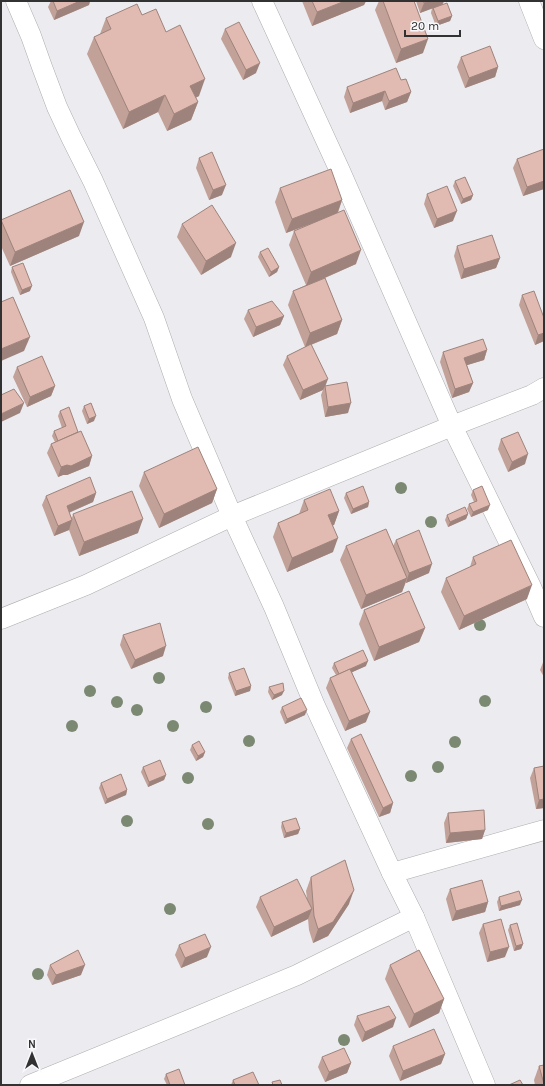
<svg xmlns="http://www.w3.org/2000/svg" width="545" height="1086" font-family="Karla,sans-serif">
<rect width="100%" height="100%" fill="#ecebef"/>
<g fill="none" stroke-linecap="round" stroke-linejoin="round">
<defs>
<g id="street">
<polyline points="16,1 31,36 42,67 57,107 71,137 93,181 154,318 182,399 232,516 274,607 315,706 392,873 414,917 485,1085"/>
<polyline points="262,1 340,171 452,426 531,587 544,617"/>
<polyline points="529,1 544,39"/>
<polyline points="1,619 86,585 232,516 452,426 532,395 544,388"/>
<polyline points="392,873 544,830"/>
<polyline points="30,1085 194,1018 297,975 414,917"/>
</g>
</defs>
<!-- street casing -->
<use href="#street" stroke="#adadb0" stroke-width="21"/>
<!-- street -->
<use href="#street" stroke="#fff" stroke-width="20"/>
</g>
<!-- trees -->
<g fill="#7b8972">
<circle cx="401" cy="488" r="6"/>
<circle cx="431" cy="522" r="6"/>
<circle cx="480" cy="625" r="6"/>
<circle cx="159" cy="678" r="6"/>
<circle cx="90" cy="691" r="6"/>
<circle cx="485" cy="701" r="6"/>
<circle cx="117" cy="702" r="6"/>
<circle cx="206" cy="707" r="6"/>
<circle cx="137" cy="710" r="6"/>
<circle cx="72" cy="726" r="6"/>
<circle cx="173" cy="726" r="6"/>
<circle cx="249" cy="741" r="6"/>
<circle cx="455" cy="742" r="6"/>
<circle cx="438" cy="767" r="6"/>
<circle cx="411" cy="776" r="6"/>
<circle cx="188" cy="778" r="6"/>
<circle cx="127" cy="821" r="6"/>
<circle cx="208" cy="824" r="6"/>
<circle cx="170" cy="909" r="6"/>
<circle cx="38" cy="974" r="6"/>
<circle cx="344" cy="1040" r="6"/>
</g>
<!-- wall -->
<g fill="#c2a198">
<polygon points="51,1 90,1 89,5 54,20 48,7"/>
<polygon points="302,1 366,1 364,5 312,26"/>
<polygon points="379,1 414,1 423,53 396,63 375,10"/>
<polygon points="416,1 444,1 443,4 452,16 450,21 436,26 431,13 432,8 420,13"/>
<polygon points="142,15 166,32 199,96 195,98 198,102 191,120 167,131 158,112 123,129 87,54 94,37 100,34 106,18"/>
<polygon points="225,29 256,73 243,80 221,39"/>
<polygon points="461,57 498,67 495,77 465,88 457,67"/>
<polygon points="401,80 411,92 407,102 385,110 382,101 350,113 344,97 347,87"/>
<polygon points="544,149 544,189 523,196 513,168 517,159"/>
<polygon points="199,158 222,195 209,200 196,168"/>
<polygon points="455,181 473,195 471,200 461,204 453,186"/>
<polygon points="280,188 342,200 338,213 356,264 325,278 342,320 337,334 311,345 325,385 348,413 325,417 321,395 323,390 300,400 283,365 287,356 305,347 288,305 293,291 306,285 289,245 294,231 319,221 286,233 275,202"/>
<polygon points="427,194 453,221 434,228 424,204"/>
<polygon points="1,220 79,236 10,266 1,246"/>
<polygon points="182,224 231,257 201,275 177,237"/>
<polygon points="457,246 500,258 496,268 461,279 454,256"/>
<polygon points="260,252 279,267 277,272 269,277 258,257"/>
<polygon points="12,267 30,291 20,295 11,272"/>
<polygon points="522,295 544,341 535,345 519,305"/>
<polygon points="248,310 284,316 280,325 253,337 244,319"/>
<polygon points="487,350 484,360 467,365 473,383 469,392 452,398 440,362 443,352"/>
<polygon points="17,367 55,386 51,396 27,407 13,377"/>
<polygon points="84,406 94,421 87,424 82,411"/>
<polygon points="60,411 78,432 92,456 89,466 67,475 63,475 58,477 47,453 51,444 55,442 52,436 54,431 62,428 58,416"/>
<polygon points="501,439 525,464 508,472 498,449"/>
<polygon points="144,472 217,489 212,503 159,528 139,486"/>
<polygon points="473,490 488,510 471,517 467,509 469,504 474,502 471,495"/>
<polygon points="96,493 93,502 69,513 72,518 73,514 138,533 79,556 69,530 54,536 42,505 46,496"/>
<polygon points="346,493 369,502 368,507 351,514 344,498"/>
<polygon points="304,500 339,511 334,525 333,525 333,552 287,572 273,537 278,523 299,514"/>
<polygon points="468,514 466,519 448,527 445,520 447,515"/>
<polygon points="396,540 429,573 406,583 406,582 402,592 361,609 340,560 346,546 393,546"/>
<polygon points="473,557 527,599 459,630 441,592 446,578 470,567"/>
<polygon points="364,610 425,628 419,642 374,661 359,624"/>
<polygon points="123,635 163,656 131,669 120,645"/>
<polygon points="544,660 544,677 540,670"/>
<polygon points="334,663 366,666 352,672 366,722 345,731 326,688 330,678 336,675 332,668"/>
<polygon points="229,673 251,686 250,691 235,696 228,678"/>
<polygon points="269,687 282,695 272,700 268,692"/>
<polygon points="282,707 305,715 285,724 280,712"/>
<polygon points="351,739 393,803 390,813 379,817 347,748"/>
<polygon points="192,745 205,752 203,757 196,761 190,750"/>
<polygon points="544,766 544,808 536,809 530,778 534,768"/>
<polygon points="143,767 166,775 164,780 148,787 141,772"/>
<polygon points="101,783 127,790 126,795 105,804 99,788"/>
<polygon points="448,813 485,830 482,839 446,843 444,823"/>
<polygon points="282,822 300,829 298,834 284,838 281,827"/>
<polygon points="311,877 349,904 328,936 313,943 309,930 308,919 271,937 256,907 260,897 307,898 306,891"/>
<polygon points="450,889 488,902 485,912 452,921 446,899"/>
<polygon points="499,897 520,905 499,911 497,902"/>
<polygon points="483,924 505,957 487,962 479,933"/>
<polygon points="510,925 523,944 521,949 514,951 508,930"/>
<polygon points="179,945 207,957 181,968 175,955"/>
<polygon points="50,965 81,975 52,985 47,975"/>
<polygon points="390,965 444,999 439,1013 409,1028 385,979"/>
<polygon points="357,1016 393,1027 362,1042 354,1025"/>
<polygon points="393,1046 445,1054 441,1064 400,1081 389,1056"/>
<polygon points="322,1057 351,1063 347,1073 325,1082 318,1067"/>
<polygon points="544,1065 544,1085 535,1085 534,1080 539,1066"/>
<polygon points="166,1074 185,1085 167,1085 164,1079"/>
<polygon points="233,1080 259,1085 231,1085"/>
</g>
<!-- shaded-wall -->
<g fill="#9e837c">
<polygon points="80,1 90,1 89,5 54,20 57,11"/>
<polygon points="345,1 366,1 364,5 312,26 317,12"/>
<polygon points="430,1 444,1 442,5 420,13 424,3"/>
<polygon points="452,16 450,21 436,26 438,21"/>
<polygon points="428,39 423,53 396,63 401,49"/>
<polygon points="260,63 256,73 243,80 246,70"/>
<polygon points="498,67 495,77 465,88 469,78"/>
<polygon points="205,79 199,96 183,104 190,86"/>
<polygon points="385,91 382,101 350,113 353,103"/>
<polygon points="411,92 407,102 385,110 389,101"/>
<polygon points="165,95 158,112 123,129 129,112"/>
<polygon points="198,102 191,120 167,131 174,114"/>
<polygon points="544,181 544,189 523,196 527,187"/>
<polygon points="226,185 222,195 209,200 213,190"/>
<polygon points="473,195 471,200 461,204 463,199"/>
<polygon points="342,200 337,214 286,233 292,219"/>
<polygon points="457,211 453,221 434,228 437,219"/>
<polygon points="84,222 79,236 10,266 15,252"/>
<polygon points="236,243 231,257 201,275 206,261"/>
<polygon points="361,250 356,264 306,286 311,272"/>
<polygon points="500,258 496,268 461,279 464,269"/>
<polygon points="279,267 277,272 269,277 271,272"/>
<polygon points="32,286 30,291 20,295 22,290"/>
<polygon points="284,316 280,325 253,337 256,327"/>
<polygon points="342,320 337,334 305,347 310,333"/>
<polygon points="544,333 544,341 535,345 538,335"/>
<polygon points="30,337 24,351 1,361 1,349"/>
<polygon points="487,350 484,360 461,367 464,358"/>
<polygon points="328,379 325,387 325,386 323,390 300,400 303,390"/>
<polygon points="473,383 469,392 452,398 455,389"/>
<polygon points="55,386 51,396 27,407 30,397"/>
<polygon points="24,403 20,413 1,422 1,414"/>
<polygon points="351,403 348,413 325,417 328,407"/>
<polygon points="96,416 94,421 87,424 89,419"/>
<polygon points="528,454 525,464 508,472 512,462"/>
<polygon points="92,456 89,466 67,475 63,475 58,477 61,467"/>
<polygon points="217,489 212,503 159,528 164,514"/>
<polygon points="96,493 93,502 63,515 67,506"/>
<polygon points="369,502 368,507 351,514 353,509"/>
<polygon points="490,505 488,510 471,517 473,512"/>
<polygon points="339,511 334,525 323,529 328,515"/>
<polygon points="468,514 466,519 448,527 450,522"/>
<polygon points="143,519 138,533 79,556 84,542"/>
<polygon points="72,520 69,530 54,536 58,526"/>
<polygon points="338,538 333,552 287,572 292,558"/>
<polygon points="432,564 429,573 406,583 409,573"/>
<polygon points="407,578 402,592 361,609 366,595"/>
<polygon points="532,585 527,599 459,630 464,616"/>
<polygon points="425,628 419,642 374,661 379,647"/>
<polygon points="166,646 163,656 131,669 135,660"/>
<polygon points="368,661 366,666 337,679 339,674"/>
<polygon points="251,686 250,691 235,696 236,691"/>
<polygon points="284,691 282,695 272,700 274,695"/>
<polygon points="307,710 305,715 285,724 287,719"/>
<polygon points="370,712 366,722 345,731 349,721"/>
<polygon points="205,752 203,757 196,761 198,756"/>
<polygon points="166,775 164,780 148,787 149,782"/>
<polygon points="127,790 126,795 105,804 107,799"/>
<polygon points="544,799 544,808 536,809 539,800"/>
<polygon points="393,803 390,813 379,817 383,808"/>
<polygon points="300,829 298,834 284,838 286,833"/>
<polygon points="485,830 482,839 446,843 450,833"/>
<polygon points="354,890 349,904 328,936 313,943 318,929"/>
<polygon points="522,900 520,905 499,911 501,906"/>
<polygon points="488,902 485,912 452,921 456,911"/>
<polygon points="312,909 308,919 271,937 274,927"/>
<polygon points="523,944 521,949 514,951 516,946"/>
<polygon points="211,947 207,957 181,968 185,958"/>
<polygon points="509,947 505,957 487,962 490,952"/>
<polygon points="85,965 81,975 52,985 56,975"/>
<polygon points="444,999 439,1013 409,1028 414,1014"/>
<polygon points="396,1018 393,1027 362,1042 365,1032"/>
<polygon points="445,1054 441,1064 400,1081 403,1071"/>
<polygon points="351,1063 347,1073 325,1082 329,1072"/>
</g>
<!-- building -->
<g fill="#e1bbb1" stroke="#9e837c">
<polygon points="53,1 80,1 57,11"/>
<polygon points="312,1 345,1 317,12"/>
<polygon points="383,1 414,1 428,39 401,49"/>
<polygon points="423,1 430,1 424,3"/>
<polygon points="447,3 452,16 438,21 433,8"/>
<polygon points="137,4 142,15 156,9 166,32 180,25 205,79 190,86 198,102 174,114 165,95 129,112 94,37 111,29 106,18"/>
<polygon points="239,22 260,63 246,70 225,29"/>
<polygon points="490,46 498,67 469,78 461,57"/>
<polygon points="396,68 401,80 406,79 411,92 389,101 385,91 353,103 347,87"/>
<polygon points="544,149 544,181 527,187 517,159"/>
<polygon points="212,152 226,185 213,190 199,158"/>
<polygon points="331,169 342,200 292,219 280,188"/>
<polygon points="465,177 473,195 463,199 455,181"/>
<polygon points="447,186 457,211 437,219 427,194"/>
<polygon points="70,190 84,222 15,252 1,220"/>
<polygon points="212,205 236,243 206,261 182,224"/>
<polygon points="344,210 361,250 311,272 294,231"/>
<polygon points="492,235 500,258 464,269 457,246"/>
<polygon points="268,248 279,267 271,272 260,252"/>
<polygon points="23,263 32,286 22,290 12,267"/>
<polygon points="325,278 342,320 310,333 293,291"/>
<polygon points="534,291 544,318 544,333 538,335 522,295"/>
<polygon points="13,297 30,337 1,349 1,302"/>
<polygon points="272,301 284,316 256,327 248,310"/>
<polygon points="483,339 487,350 464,358 473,383 455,389 443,352"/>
<polygon points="311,344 328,379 303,390 287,356"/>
<polygon points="42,356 55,386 30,397 17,367"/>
<polygon points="347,382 351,403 328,407 325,386"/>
<polygon points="14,389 24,403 1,414 1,395"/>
<polygon points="91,403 96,416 89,419 84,406"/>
<polygon points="69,407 78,432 58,441 54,431 66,426 60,411"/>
<polygon points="81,431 92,456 71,466 67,465 61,467 51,444"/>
<polygon points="518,432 528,454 512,462 501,439"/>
<polygon points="198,447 217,489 164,514 144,472"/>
<polygon points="90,477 96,493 67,506 72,520 58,526 46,496"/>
<polygon points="363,486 369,502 353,509 346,493"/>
<polygon points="482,486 490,505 473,512 469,504 477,501 473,490"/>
<polygon points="330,489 339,511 328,515 338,538 292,558 278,523 308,510 304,500"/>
<polygon points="132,491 143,519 84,542 73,514"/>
<polygon points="465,507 468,514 450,522 447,515"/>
<polygon points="386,529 407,578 366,595 346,546"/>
<polygon points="419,530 432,564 409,573 396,540"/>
<polygon points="511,540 532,585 464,616 446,578 476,564 473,557"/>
<polygon points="409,591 425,628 379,647 364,610"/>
<polygon points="160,623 166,646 135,660 123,635"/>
<polygon points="363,650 368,661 339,674 334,663"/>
<polygon points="244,668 251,686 236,691 229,673"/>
<polygon points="350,669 370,712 349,721 330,678"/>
<polygon points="283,683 284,691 274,695 269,687"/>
<polygon points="301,698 307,710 287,719 282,707"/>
<polygon points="361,734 393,803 383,808 351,739"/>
<polygon points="199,741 205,752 198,756 192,745"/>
<polygon points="160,760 166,775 149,782 143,767"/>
<polygon points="544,766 544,799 539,800 534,768"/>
<polygon points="121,774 127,790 107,799 101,783"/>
<polygon points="484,810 485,830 450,833 448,813"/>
<polygon points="296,818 300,829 286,833 282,822"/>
<polygon points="345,860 354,890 333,922 318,929 314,916 311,877"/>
<polygon points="297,879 312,909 274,927 260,897"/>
<polygon points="482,880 488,902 456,911 450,889"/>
<polygon points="519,891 522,900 501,906 499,897"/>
<polygon points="501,919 509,947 490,952 483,924"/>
<polygon points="517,923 523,944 516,946 510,925"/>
<polygon points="205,934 211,947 185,958 179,945"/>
<polygon points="78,950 85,965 56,975 50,965"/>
<polygon points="419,950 444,999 414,1014 390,965"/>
<polygon points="389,1006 396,1018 365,1032 357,1016"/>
<polygon points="434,1029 445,1054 403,1071 393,1046"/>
<polygon points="344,1048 351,1063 329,1072 322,1057"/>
<polygon points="544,1065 544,1084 539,1066"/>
<polygon points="179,1069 185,1085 170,1085 166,1074"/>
<polygon points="253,1072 259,1085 235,1085 233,1080"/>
<polygon points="280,1080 282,1085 273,1085 272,1082"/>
<polygon points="520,1080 523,1085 509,1085"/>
</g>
<!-- border -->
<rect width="545" height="1086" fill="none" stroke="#323233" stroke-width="4"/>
<!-- north arrow -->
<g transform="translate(32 1054)" stroke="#f9f9fc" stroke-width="3" paint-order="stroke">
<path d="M0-3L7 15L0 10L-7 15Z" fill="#323233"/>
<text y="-6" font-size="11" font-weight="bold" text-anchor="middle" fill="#323233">N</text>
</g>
<!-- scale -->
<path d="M405 30v6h55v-6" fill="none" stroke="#323233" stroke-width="2"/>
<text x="411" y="30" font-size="12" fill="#323233" stroke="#f9f9fc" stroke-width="3" paint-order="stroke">20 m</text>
</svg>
